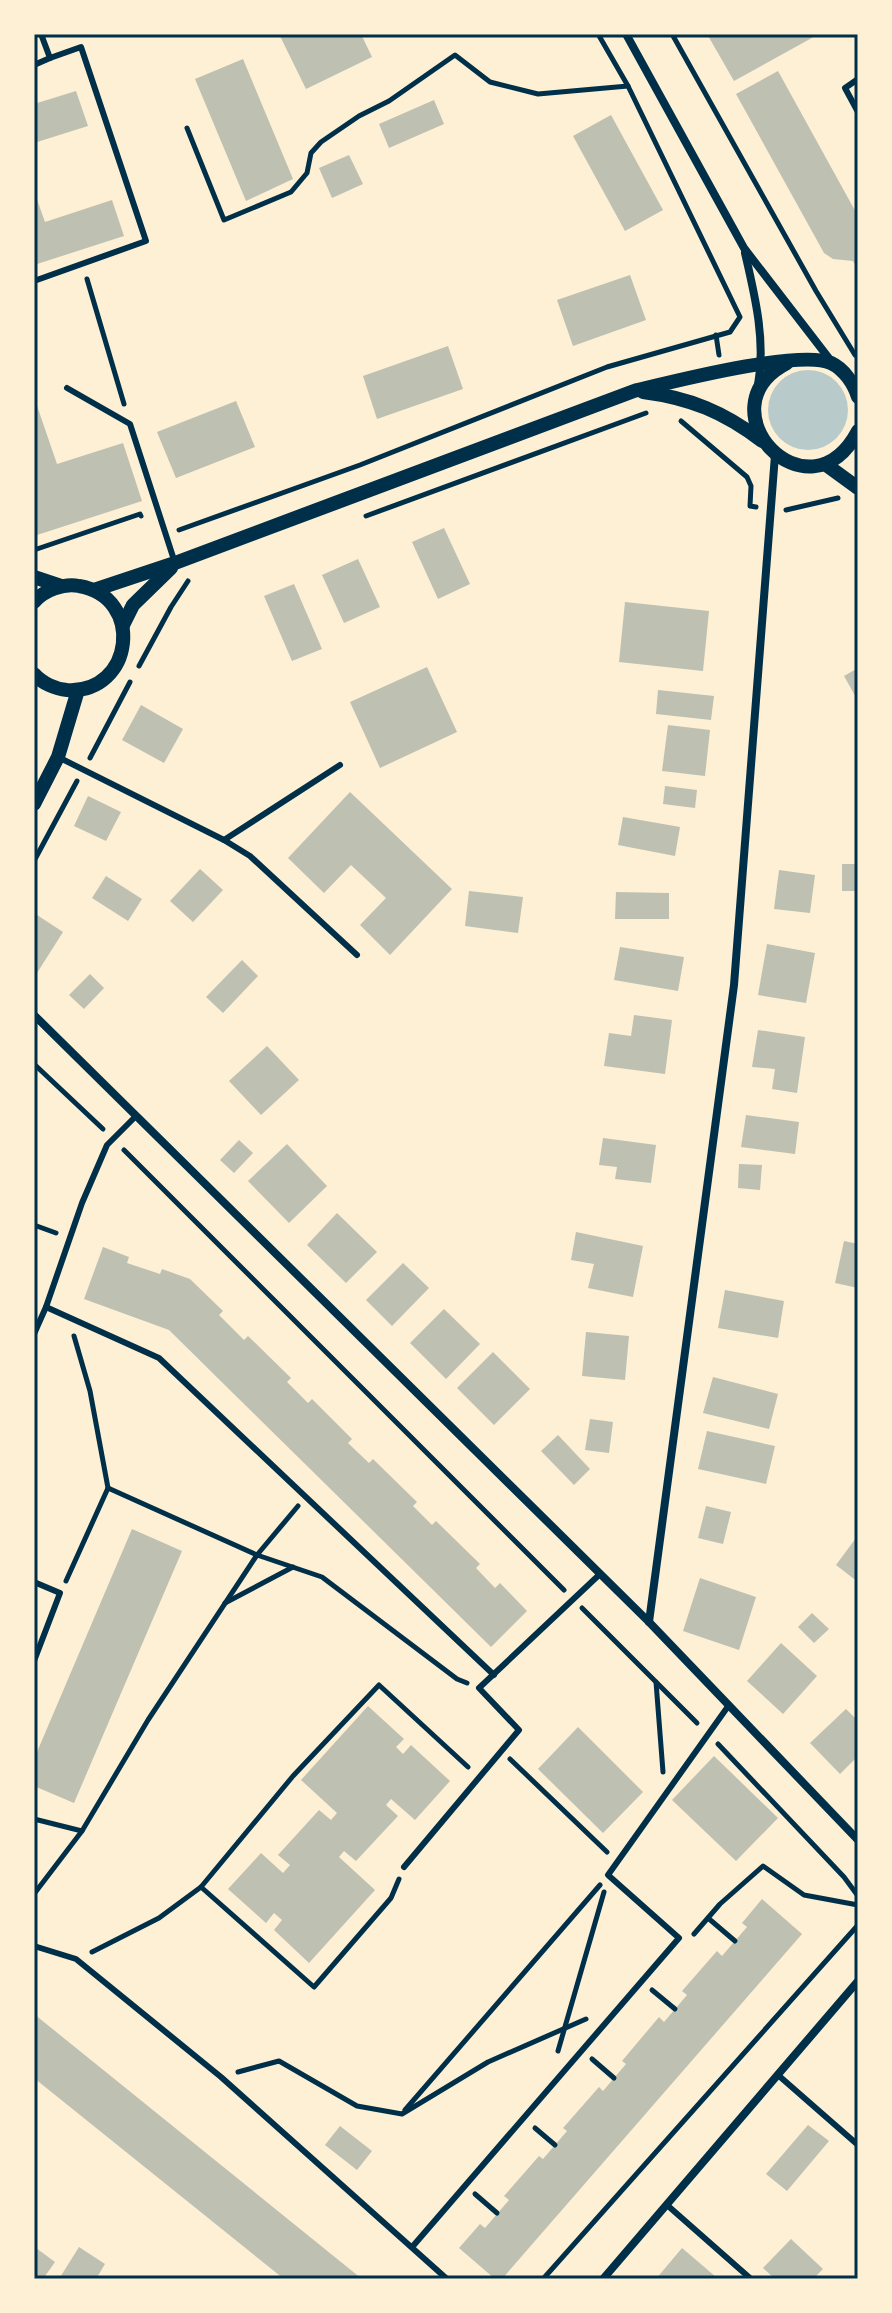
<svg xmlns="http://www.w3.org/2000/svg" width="892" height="2313" font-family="'Roboto Condensed',sans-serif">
<rect width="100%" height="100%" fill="#fdf0d5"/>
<!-- green -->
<circle fill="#b9caca" cx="808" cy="410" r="40"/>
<!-- building -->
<g fill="#bec0b2">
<polygon points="279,34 361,34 372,57 306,89"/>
<polygon points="707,34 819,34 734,81"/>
<polygon points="243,59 293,179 246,201 195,79"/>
<polygon points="778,71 858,216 858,270 853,261 833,259 824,253 736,94"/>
<polygon points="76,91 88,126 34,143 34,104"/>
<polygon points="434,100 444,124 389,148 379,124"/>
<polygon points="611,115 663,210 625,231 573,136"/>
<polygon points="349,155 363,184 332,198 319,168"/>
<polygon points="34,191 45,222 112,200 124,236 34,265"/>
<polygon points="630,275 646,320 573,346 557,300"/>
<polygon points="448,346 463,389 377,419 363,376"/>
<polygon points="34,397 57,464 123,443 142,501 34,536"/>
<polygon points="236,401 255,447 176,478 157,432"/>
<polygon points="444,528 470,584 438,599 412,542"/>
<polygon points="358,559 380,607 344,623 322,575"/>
<polygon points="294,584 322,649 292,661 264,596"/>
<polygon points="625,602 709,611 703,671 619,662"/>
<polygon points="427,667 457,732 380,768 350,702"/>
<polygon points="858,668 858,701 844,676"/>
<polygon points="658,690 714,696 711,720 656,714"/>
<polygon points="141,705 183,729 164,763 122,740"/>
<polygon points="668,725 710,730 705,776 662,771"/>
<polygon points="665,786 697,790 695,808 663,804"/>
<polygon points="350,792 452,889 390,955 360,925 386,898 351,865 324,893 288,858"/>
<polygon points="88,796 121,812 106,841 74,826"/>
<polygon points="623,817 680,827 675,856 618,845"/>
<rect x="842" y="864" width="16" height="27"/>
<polygon points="200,869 223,890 193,922 170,901"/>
<polygon points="779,870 815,875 810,913 774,909"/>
<polygon points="106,876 142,899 128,921 92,898"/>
<polygon points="469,891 523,897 518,933 465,926"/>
<polygon points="616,892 669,893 669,919 615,919"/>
<polygon points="34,913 63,932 37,973 34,971"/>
<polygon points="767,944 815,953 806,1003 758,995"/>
<polygon points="620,947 684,957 678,991 614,980"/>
<polygon points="242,960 258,976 223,1013 206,997"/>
<polygon points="90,974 104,988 84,1009 69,995"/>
<polygon points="634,1015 672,1020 665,1074 604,1066 609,1033 631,1036"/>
<polygon points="758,1030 805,1037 797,1093 772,1089 775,1069 752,1067"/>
<polygon points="267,1046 299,1080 261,1115 229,1081"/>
<polygon points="746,1115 799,1122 795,1154 741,1147"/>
<polygon points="603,1138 656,1145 651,1183 615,1179 617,1167 599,1165"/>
<polygon points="239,1140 253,1153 234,1173 220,1160"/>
<polygon points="287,1144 327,1186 289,1223 248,1181"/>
<polygon points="739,1164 762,1165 760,1190 738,1188"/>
<polygon points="337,1213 377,1252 346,1283 307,1245"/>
<polygon points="576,1232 643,1246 633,1297 588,1288 594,1264 571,1260"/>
<polygon points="844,1241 858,1244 858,1288 835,1283"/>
<polygon points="103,1247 129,1257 127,1263 160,1274 162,1269 190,1279 223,1311 219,1315 244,1340 248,1336 291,1378 287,1382 308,1403 312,1399 352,1439 348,1443 369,1463 373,1459 417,1502 413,1506 432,1525 436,1521 480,1564 476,1568 495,1588 500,1583 527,1611 491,1647 169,1330 84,1299"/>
<polygon points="403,1263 429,1288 392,1326 366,1300"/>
<polygon points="725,1290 784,1301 778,1338 718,1328"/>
<polygon points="444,1309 480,1344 446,1379 410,1343"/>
<polygon points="586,1332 629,1336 625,1380 582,1376"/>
<polygon points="493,1352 530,1389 494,1425 457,1388"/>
<polygon points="713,1377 778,1394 769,1429 703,1413"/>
<polygon points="590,1419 613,1422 609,1453 585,1450"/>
<polygon points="707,1431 775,1446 766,1484 698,1469"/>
<polygon points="558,1435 590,1469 574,1485 541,1451"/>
<polygon points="706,1506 731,1512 723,1544 698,1538"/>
<polygon points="132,1529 182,1551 74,1803 34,1786 34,1759"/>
<polygon points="856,1538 858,1539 858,1582 836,1565"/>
<polygon points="700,1578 756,1597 739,1650 683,1631"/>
<polygon points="812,1613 829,1629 814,1643 798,1627"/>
<polygon points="781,1643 817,1676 783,1714 747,1681"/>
<polygon points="368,1706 404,1739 396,1747 403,1754 411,1745 450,1781 415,1820 391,1799 386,1805 398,1816 356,1861 344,1851 339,1857 375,1890 309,1963 274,1930 282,1920 274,1913 266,1923 228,1889 261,1853 283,1873 290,1865 278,1855 319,1810 331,1820 337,1813 301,1780"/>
<polygon points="846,1709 858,1721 858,1756 840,1774 810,1743"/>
<polygon points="578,1727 643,1792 603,1833 538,1769"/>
<polygon points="714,1756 778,1818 736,1861 672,1800"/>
<polygon points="762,1899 802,1934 502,2279 495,2279 459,2248 480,2224 485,2228 509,2200 504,2196 539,2156 543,2159 567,2131 563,2128 599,2087 603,2091 626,2064 622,2061 659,2017 664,2022 687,1995 682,1991 717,1951 722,1956 747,1927 742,1923"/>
<polygon points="34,2014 362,2279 284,2279 34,2078"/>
<polygon points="808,2125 829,2141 787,2191 766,2174"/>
<polygon points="340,2126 372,2151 357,2170 325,2145"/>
<polygon points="791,2239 823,2269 813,2279 775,2279 763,2268"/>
<polygon points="79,2247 105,2264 96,2279 59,2279"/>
<polygon points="36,2248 55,2262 43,2279 34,2279"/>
<polygon points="682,2248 716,2277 714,2279 656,2279"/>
</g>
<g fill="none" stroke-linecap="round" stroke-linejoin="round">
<!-- path -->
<g stroke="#003049" stroke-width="5">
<polyline points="672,34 816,291 855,355"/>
<polyline points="187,128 224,220 291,192 307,173 311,153 321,142 359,116 389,101 455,55 490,82 538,94 628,86"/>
<polyline points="87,279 124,404"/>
<polyline points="716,335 719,355"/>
<polyline points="681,421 747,477 751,486 750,506 756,507"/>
<polyline points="786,510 838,498"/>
<polyline points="366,516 646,413"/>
<polyline points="179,530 360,465 607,367 730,332 740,317 628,86 598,34"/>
<polyline points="34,550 140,514 141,516"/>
<polyline points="139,666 171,607 188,581"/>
<polyline points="90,758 130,682"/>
<polyline points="34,861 77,781"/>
<polyline points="34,1064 103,1129"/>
<polyline points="124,1150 564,1590"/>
<polyline points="34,1225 56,1233"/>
<polyline points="74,1336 90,1391 108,1488"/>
<polyline points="66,1581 108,1488 257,1555 298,1506"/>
<polyline points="225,1603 293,1567"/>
<polyline points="582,1608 697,1723"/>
<polyline points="656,1682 663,1772"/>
<polyline points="718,1744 844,1877 858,1896"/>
<polyline points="510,1759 607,1852"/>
<polyline points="34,1819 82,1831"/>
<polyline points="201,1887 314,1987 391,1898 399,1879"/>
<polyline points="34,1894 82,1831 148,1720 257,1555 322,1577 457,1679 467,1683"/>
<polyline points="708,1918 735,1941"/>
<polyline points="694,1934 720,1904 763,1866 804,1895 858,1905"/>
<polyline points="92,1952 159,1918 201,1887 293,1776 379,1685 468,1767"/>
<polyline points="652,1990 675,2009"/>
<polyline points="558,2051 604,1892"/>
<polyline points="592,2059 614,2078"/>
<polyline points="238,2072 279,2061 357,2106 402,2114 488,2062 586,2019"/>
<polyline points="405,2110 600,1885"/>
<polyline points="535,2128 555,2145"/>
<polyline points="475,2194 497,2213"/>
<polyline points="543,2279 858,1925"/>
</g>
<!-- service -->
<g stroke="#003049" stroke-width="6">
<polyline points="34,65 50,58 41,34"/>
<polyline points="858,79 845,88 858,112"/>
<polyline points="34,281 146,241 81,47 50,58"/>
<polyline points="67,388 130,424 175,563"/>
<polyline points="58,757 224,840 340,765"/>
<polyline points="224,840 250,856 357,955"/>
<polyline points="136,1116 107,1145 82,1203 46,1307 159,1358 494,1675"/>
<polyline points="34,1334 46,1307"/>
<polyline points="34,1582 60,1593 34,1661"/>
<polyline points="404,1867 519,1730 479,1688 600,1574"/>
<polyline points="34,1946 76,1959 221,2077 447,2279"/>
<polyline points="778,2075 858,2145"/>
<polyline points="667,2205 751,2279"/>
<polyline points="413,2246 679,1938 608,1875 729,1705"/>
</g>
<!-- minor -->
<g stroke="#003049" stroke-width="8">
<polyline points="626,34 744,248 831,361"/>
<path d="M745 253C755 296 766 341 758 385"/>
<polyline points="34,1015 649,1622 858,1840"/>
<polyline points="649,1622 734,985 775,455"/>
<polyline points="603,2279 858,1981"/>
</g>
<!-- tertiary -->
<g stroke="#003049" stroke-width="14">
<path d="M787 363C700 408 808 525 858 431"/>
<path d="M643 392C690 398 724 412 762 441"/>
<polyline points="825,464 858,488"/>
<polyline points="34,577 61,586"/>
<path d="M94 590 175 563 634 391C672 382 800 349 831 363 844 369 854 384 858 397"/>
<path d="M34 602C44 590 64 583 79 586 145 597 134 694 67 690 55 689 42 683 34 674"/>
<polyline points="123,625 133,605 171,568"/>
<polyline points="34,804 58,757 78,690"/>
</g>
</g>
<!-- border -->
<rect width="892" height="2313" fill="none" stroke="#fdf0d5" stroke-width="72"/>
<rect x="36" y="36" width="820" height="2241" fill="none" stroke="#003049" stroke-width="3"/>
</svg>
